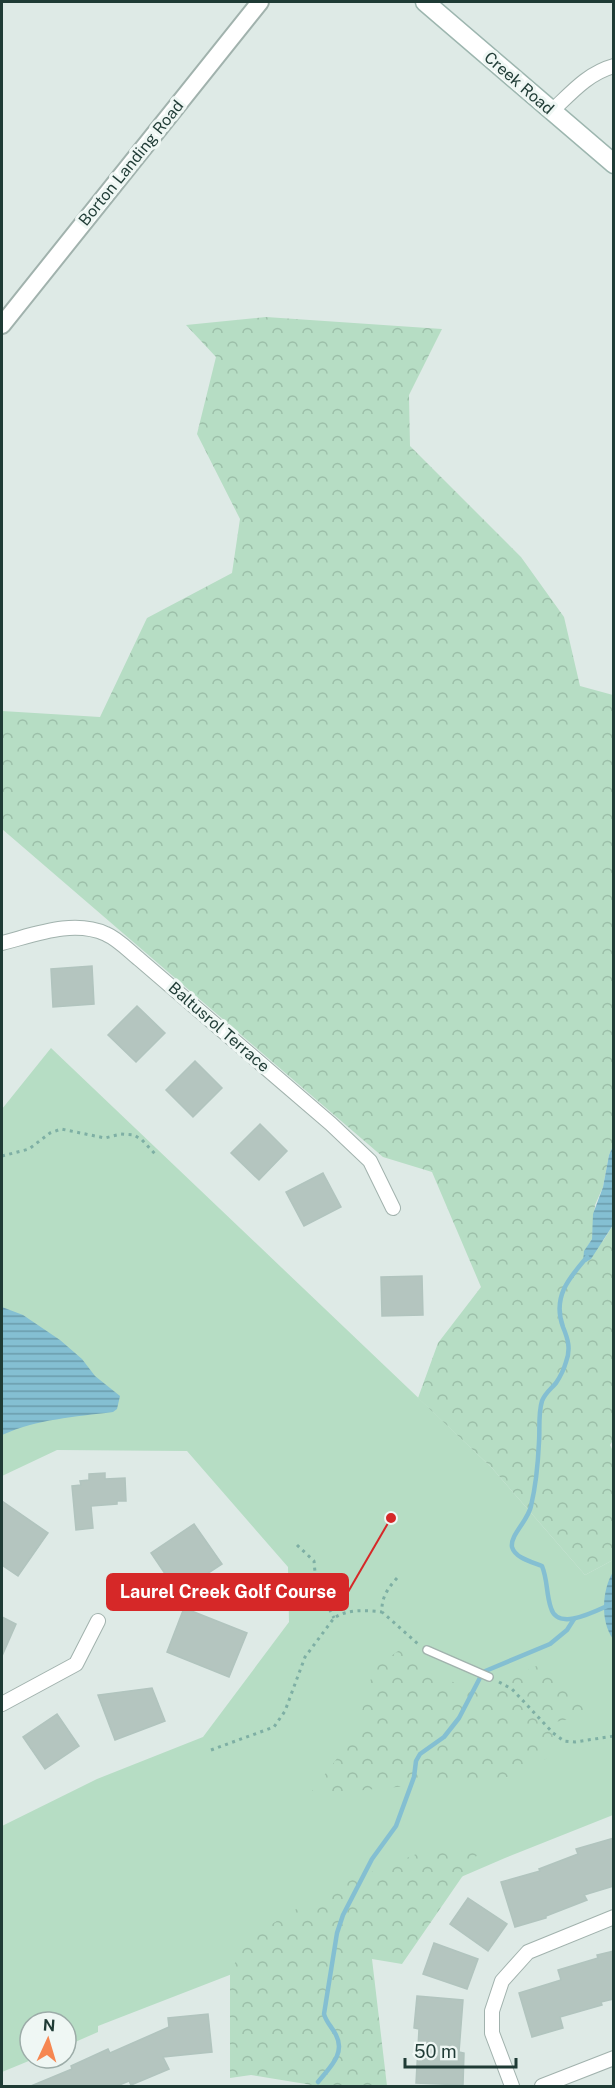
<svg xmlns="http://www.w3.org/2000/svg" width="615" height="2088" font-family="'Public Sans',sans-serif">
<defs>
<pattern id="forest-crowns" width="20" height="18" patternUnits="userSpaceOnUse" patternTransform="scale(1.5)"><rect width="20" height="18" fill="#b6ddc4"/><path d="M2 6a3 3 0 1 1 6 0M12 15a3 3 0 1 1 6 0" fill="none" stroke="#9cbfa9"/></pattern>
<pattern id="water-rules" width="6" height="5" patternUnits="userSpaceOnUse" patternTransform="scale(1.5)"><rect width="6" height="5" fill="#84bfd2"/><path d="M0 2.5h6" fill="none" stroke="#6b9cab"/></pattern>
</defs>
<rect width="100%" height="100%" fill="#deeae6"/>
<!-- green -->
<polygon fill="#b6ddc4" points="51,1048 492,1468 585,1575 613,1560 613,1815 505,1858 266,1961 98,2026 98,2032 66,2046 66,2022 30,2022 30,2058 36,2058 2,2072 2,1826 97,1779 203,1737 289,1622 288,1567 187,1451 57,1450 2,1476 2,1109"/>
<!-- forest -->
<g fill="url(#forest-crowns)">
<polygon points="266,317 442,329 409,395 410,446 521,557 564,617 580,686 613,695 613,1146 609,1155 603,1187 595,1205 592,1239 587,1247 603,1241 613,1225 614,1439 610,1445 614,1453 613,1560 585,1575 492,1468 418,1398 438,1343 481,1287 432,1172 383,1157 2,829 2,711 100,717 147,618 232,573 240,519 197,434 216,357 186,325"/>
<polygon points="401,1649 436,1676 481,1692 545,1662 603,1713 555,1722 554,1755 507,1777 309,1795 355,1735 374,1668"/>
<polygon points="484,1845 402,1964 372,1959 387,2086 318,2086 251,2075 230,2078 230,1975 244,1941 329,1889 424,1851"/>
</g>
<!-- water -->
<g fill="url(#water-rules)">
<polygon points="613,1146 613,1225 591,1259 586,1262 583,1262 584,1251 592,1239 593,1214 603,1187 609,1155"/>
<path d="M2 1307 23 1315 60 1340 82 1359 95 1376 120 1396 117 1409 113 1412C74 1417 38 1419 2 1435Z"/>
<path d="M613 1572V1639C600 1621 602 1590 613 1572Z"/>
</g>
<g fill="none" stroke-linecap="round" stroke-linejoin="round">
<!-- stream -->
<g stroke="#84bfd2" stroke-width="4.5">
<path d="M587 1257C569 1278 552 1297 563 1327 568 1339 571 1349 566 1362 564 1369 560 1377 556 1383 551 1389 545 1393 542 1401 538 1414 540 1429 539 1442 538 1464 536 1485 531 1506 528 1521 510 1535 512 1547 515 1558 532 1562 542 1566 548 1581 546 1594 551 1608 558 1633 599 1609 614 1603"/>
<path d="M318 2082C329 2068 346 2054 336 2035 332 2027 326 2022 324 2014L337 1933 343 1915 372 1859 396 1826 414 1777 416 1761 420 1754 444 1737 459 1718 483 1672 550 1644 567 1630 574 1619"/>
</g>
</g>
<!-- building -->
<g fill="#b4c5bf" stroke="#b1c4be" stroke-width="1.5">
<polygon points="92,966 94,1004 53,1007 51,969"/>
<polygon points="137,1006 165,1033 136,1062 108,1035"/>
<polygon points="195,1061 222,1088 193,1117 166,1090"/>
<polygon points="260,1124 287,1151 259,1180 231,1153"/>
<polygon points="323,1173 341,1207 304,1226 286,1192"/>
<polygon points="422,1276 423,1315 382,1316 381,1277"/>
<polygon points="105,1473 105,1479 125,1478 126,1501 117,1501 117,1504 91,1506 93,1528 76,1530 72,1486 81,1485 80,1481 89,1480 89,1474"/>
<polygon points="2,1501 48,1533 18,1576 2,1565"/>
<polygon points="194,1524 222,1564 178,1593 151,1553"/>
<polygon points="184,1608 247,1633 229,1677 167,1652"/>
<polygon points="2,1617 16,1624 2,1656"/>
<polygon points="152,1688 165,1721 115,1740 98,1695"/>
<polygon points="57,1714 79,1746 45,1769 23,1737"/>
<polygon points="614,1838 614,1886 584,1895 587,1900 546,1916 546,1918 515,1927 501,1882 540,1871 539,1869 578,1854 576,1849"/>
<polygon points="468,1898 507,1924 488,1951 450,1924"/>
<polygon points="434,1943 478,1959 467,1989 423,1974"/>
<polygon points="614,1951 614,1999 601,2002 602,2005 560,2017 563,2028 532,2037 519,1993 561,1980 558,1970 598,1958 597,1955"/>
<polygon points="417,1996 463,2000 459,2052 464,2053 463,2085 416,2083 419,2029 414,2028"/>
<polygon points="208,2014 212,2052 163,2057 169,2069 131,2085 129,2081 117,2086 31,2086 72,2069 71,2066 108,2049 110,2053 169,2027 168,2018"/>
</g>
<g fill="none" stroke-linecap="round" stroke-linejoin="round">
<defs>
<polyline id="service" points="427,1650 489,1677"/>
<g id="minor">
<path d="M552 111C571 93 588 73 614 66"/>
<path d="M2 943C34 935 73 919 106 934 118 939 129 951 139 959L331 1124 370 1161 393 1208"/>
<polyline points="2,1704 76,1664 98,1621"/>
<polyline points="512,2086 492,2033 492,2011 502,1981 528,1952 614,1917"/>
<polyline points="542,2086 614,2058"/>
</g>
<polyline id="tertiary" points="2,325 260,2"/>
<polyline id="secondary" points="425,2 614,164"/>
</defs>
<!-- service casing -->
<use href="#service" stroke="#a1b2ad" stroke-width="10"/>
<!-- minor casing -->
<use href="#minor" stroke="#a1b2ad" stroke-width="16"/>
<!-- tertiary casing -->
<use href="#tertiary" stroke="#a1b2ad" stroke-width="20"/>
<!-- secondary casing -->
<use href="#secondary" stroke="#9db6af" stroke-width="21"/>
<!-- path -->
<g stroke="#7eafa4" stroke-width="3" stroke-dasharray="3 4.5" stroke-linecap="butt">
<polyline points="2,1156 29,1149 50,1133 61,1129 105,1138 121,1134 134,1135 142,1140 157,1156"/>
<polyline points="297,1545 314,1561 316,1583 334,1618"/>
<path d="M397 1578C388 1588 381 1598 382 1612L418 1644"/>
<polyline points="499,1682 512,1689 553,1733 564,1741 575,1742 614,1736"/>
<path d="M211 1750 274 1727 285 1711 305 1657 334 1618C347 1609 366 1610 382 1612"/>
</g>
<!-- service -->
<use href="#service" stroke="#fff" stroke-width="7"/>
<!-- minor -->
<use href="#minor" stroke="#fff" stroke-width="14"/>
<!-- tertiary -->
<use href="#tertiary" stroke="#fff" stroke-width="16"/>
<!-- secondary -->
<use href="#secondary" stroke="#fff" stroke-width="18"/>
</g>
<g text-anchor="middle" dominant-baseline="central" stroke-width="6" stroke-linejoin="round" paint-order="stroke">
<!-- street labels -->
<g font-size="16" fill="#1f3b35" stroke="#eff7f4">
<text transform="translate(519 83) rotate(41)">Creek Road</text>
<text transform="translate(131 163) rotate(-51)">Borton Landing Road</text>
<text transform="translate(219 1027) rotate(41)">Baltusrol Terrace</text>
</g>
</g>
<!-- callouts -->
<path fill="none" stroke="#d62828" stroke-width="2" d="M391 1518L348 1592"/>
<circle fill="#d62828" stroke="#eff7f4" stroke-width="2" cx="391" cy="1518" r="6"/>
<rect fill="#d62828" stroke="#d62828" stroke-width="2" x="107" y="1574" width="241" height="36" rx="6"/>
<g font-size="18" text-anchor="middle" font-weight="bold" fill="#fff">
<text x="228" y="1598">Laurel Creek Golf Course</text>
</g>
<!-- border -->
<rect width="615" height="2088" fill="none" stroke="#1f3b35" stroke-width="6"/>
<!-- north arrow -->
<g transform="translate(48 2040) rotate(4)"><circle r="28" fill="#eff7f4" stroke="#9caca8" stroke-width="1.5"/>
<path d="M0-4.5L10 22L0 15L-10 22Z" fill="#f68751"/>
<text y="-9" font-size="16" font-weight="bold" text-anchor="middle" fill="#1f3b35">N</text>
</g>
<!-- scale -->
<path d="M405 2058v9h111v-9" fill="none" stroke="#1f3b35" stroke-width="3"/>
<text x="414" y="2058" font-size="18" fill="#1f3b35" stroke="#eff7f4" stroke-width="4.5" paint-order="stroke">50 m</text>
</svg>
